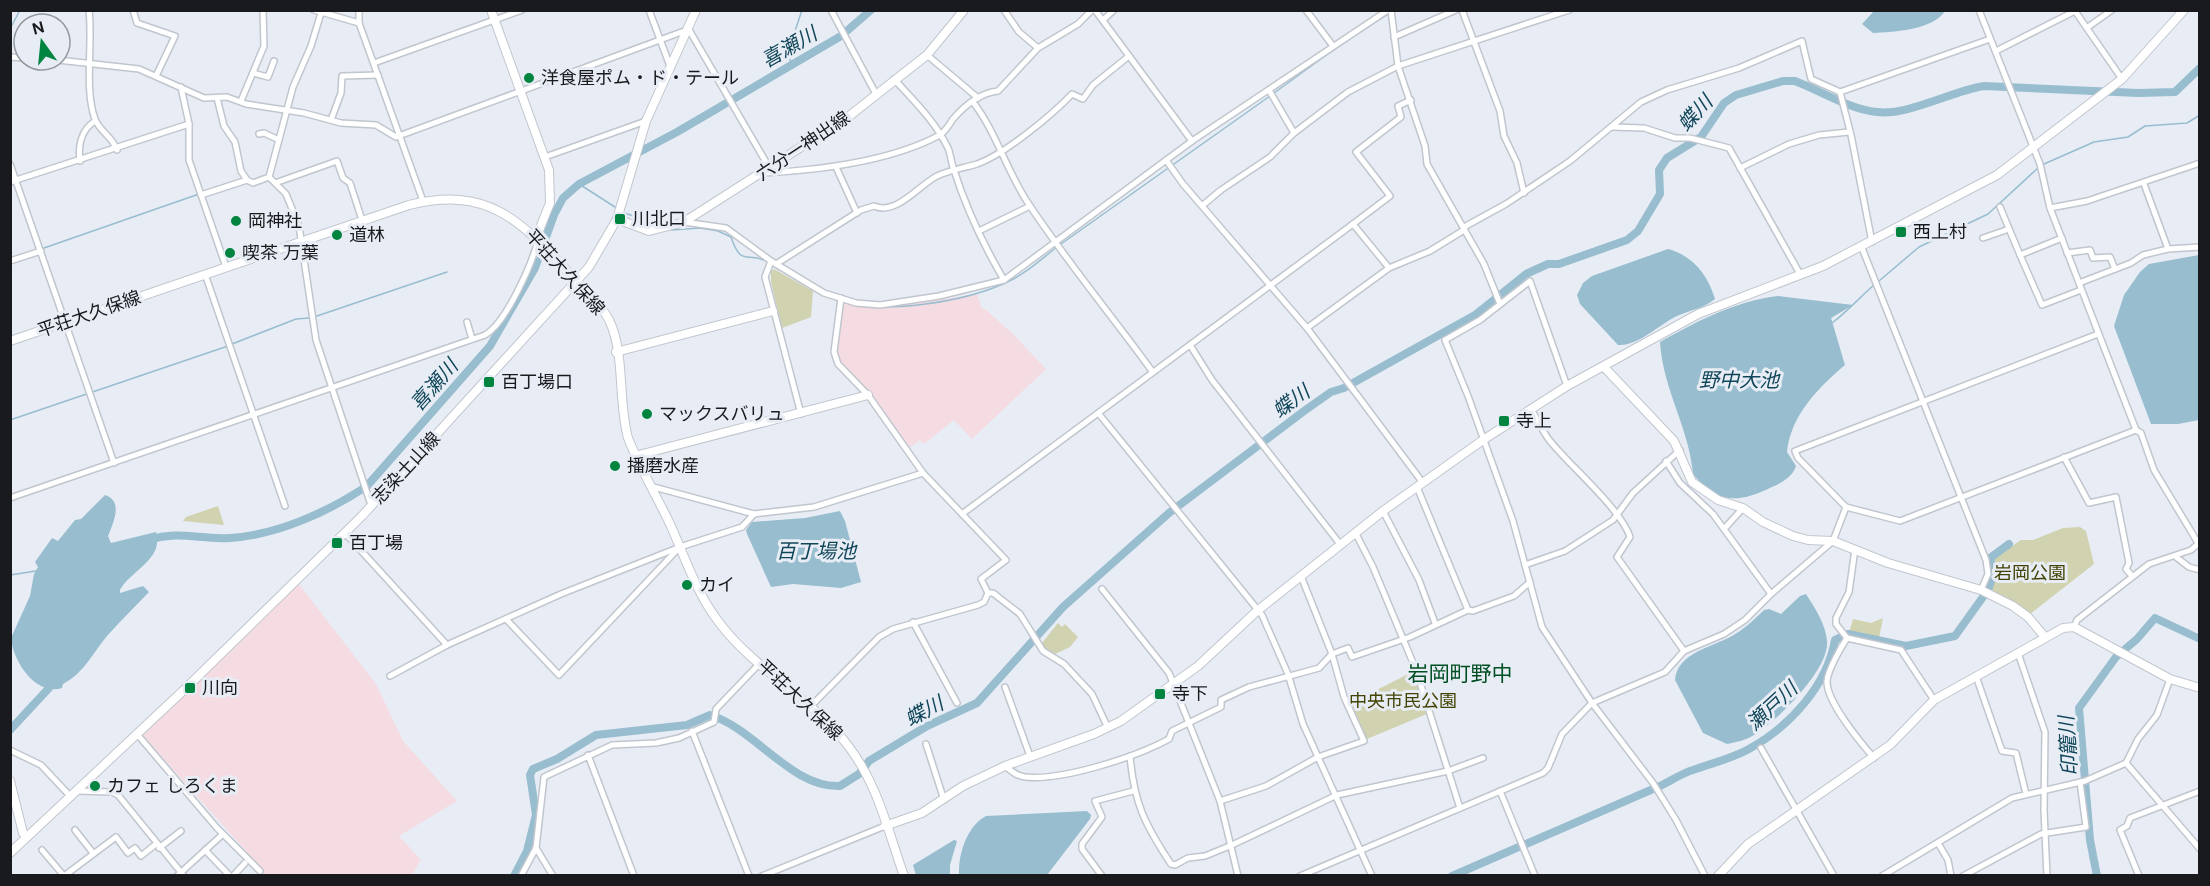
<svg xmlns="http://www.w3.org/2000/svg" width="2210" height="886" font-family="'DM Sans','Noto Sans JP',sans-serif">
<rect width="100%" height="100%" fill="#e8edf5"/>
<!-- industrial -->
<g fill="#f5dbe2">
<polygon points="977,294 982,309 985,309 1012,333 1046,369 972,439 954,420 924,444 920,440 909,448 868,390 849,373 836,357 843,304 878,309"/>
<polygon points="299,584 376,684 403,741 457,801 399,836 421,860 412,875 263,875 263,870 142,735"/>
</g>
<!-- green -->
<g fill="#d0d2b0">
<polygon points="774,269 813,291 811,317 782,328 771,282 771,271"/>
<polygon points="218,506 224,525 183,521 186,517"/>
<polygon points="2080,527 2086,531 2094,564 2030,614 1990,590 1996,572 1993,559 2021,540 2033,540 2063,528"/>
<polygon points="1883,618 1879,638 1849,633 1853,619 1871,623"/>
<polygon points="1058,623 1062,627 1065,624 1078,637 1070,647 1055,654 1043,647 1042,643"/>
<polygon points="1414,671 1429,713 1367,739 1349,699 1365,696"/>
</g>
<!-- water -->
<g fill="#97bdcf">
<path d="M1875 10H1945V11C1933 30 1894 32 1873 33L1862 24Z"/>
<path d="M1668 249C1692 255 1708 275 1715 299 1703 309 1690 310 1677 316 1658 325 1639 346 1618 345L1580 304 1577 295 1583 283 1592 276Z"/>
<polygon points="2199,255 2199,420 2178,424 2151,424 2114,326 2124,295 2140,272 2149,264"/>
<path d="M1778 296 1853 305 1831 318 1845 365C1818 388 1791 415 1787 452L1796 466C1793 476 1782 483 1772 487 1739 503 1718 505 1693 474 1689 427 1663 390 1660 342 1697 321 1736 301 1778 296Z"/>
<path d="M105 495C124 501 113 523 108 536L111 543 156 532C164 560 131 570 120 590V593L143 586 149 592C135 607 120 621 107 636 92 654 84 673 63 684L62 688C35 696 13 661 11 638L30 596 34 574 38 567 35 562 52 538 58 541 75 520 81 519Z"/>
<polygon points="840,511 845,521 861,582 841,588 793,584 771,587 747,534 746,530 752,522 805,518"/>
<path d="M1806 594C1815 608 1826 625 1827 641 1830 669 1776 722 1754 735 1746 740 1737 742 1727 744L1703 733 1675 680C1677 653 1712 647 1732 636 1744 629 1754 620 1764 610L1769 609 1781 614 1800 596Z"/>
<path d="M1087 811 1091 815 1090 819 1047 875H959C958 854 967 826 986 816Z"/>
<polygon points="954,840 957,841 950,865 950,875 916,875 913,865"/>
</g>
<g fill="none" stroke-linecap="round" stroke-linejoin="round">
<!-- stream -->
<g stroke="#97bdcf" stroke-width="1.5">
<polyline points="10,29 20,10"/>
<polyline points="1364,29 1388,14"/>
<polyline points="790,65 791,43 802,10"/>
<polyline points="1274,93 1343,43"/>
<polyline points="2044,164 2094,142 2128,137 2145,126 2187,123 2200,115"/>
<polyline points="579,184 615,207"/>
<polyline points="624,213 661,224"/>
<path d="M672 230 700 228 718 231 731 237C742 269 747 250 768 262"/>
<polyline points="1061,244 1270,96"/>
<polyline points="44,248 199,194"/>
<polyline points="772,265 812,289"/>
<polyline points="1879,281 1919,247 1988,214 2039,167"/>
<polyline points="824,295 839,301"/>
<path d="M843 302C886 314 962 302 1003 284 1023 276 1040 260 1057 247"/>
<polyline points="314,317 447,272"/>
<path d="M1832 323C1848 311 1860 297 1875 284"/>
<polyline points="232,344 296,319 309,318"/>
<polyline points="10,420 228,346"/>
<polyline points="10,575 36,571"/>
</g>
<!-- river -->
<g stroke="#97bdcf" stroke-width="8">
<path d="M148 540C181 530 199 540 230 538 277 535 328 512 367 486L490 346 535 268 554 215 563 198 579 184 677 132 841 36 871 10"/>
<polyline points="10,730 49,688 53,678"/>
<path d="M514 876 527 851 536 815 530 775 533 769 557 759 596 735 687 725 710 715C756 729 791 788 840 786L859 774 869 761 927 726 977 703 1063 607 1169 513 1304 411 1331 392 1344 388 1475 315 1526 274 1548 264H1559L1627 240 1638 231 1660 194 1659 170 1667 158 1701 137 1724 103 1736 95 1783 81H1795C1821 91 1849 109 1877 112 1907 116 1952 91 1984 86L2138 93 2175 92 2200 68"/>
<path d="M1452 876 1660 786C1671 781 1682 773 1693 770 1712 763 1731 759 1749 749 1789 727 1827 686 1835 640L1848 634 1906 646 1955 636 1988 590 1994 572 1990 558 2009 544"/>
<polyline points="2097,876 2090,840 2079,708 2116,657 2137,639 2155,618 2200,639"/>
</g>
<defs>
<g id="street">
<path d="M89 10C93 42 84 90 95 119 99 131 113 137 117 150"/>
<polyline points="133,10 137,23 175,36 156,76"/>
<polyline points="314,10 359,23"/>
<polyline points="359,10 359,23 423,201"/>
<polyline points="649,10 670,66"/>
<polyline points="831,10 876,94"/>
<polyline points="1004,10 1019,32 1038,48"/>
<polyline points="1095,10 1192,141"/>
<polyline points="1306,10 1333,46"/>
<polyline points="1391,10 1398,66 1425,146 1427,164 1484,264 1500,304"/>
<polyline points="1462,10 1500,111 1504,136 1517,163 1524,193"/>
<polyline points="1979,10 2040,164 2050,208 2136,430 2141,433 2154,470 2198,543"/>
<polyline points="321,13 311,46 293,87 269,177 286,194 299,226 316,340 371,505"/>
<polyline points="1103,20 1114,10"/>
<polyline points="2088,27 2112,10"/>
<polyline points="688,28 770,169"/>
<polyline points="1394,37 1456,10"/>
<polyline points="1996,51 2075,11 2122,79"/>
<polyline points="927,55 978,98"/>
<polyline points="10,57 24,58"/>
<polyline points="58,60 139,69 204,98 227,97 246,104 304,113 341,123 376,125 396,137 687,30"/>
<polyline points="374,63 522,10"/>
<polyline points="253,73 268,77 274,61"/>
<path d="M894 79C914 101 935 121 948 148 951 155 951 163 954 170 966 208 984 246 1004 280"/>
<polyline points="181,87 189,124 189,160 226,267"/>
<polyline points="1269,90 1294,133"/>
<polyline points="1840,92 1851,135 1872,242"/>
<polyline points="217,98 224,126 235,142 241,171 247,180"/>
<polyline points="241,101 264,46 263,10"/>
<path d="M973 102C997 133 1007 173 1030 206 1068 263 1112 316 1152 371"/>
<polyline points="331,120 341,93 342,76 378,75"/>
<polyline points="1611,127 1644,128 1675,138 1690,138 1729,148 1800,274"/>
<polyline points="259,134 264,133 279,140"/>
<polyline points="545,157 646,121"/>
<polyline points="1166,160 1183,184 1307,328 1423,483"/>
<path d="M80 161C78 146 81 130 95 121"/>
<polyline points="10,164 114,463"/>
<polyline points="836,167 857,213"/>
<polyline points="1740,168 1789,144 1819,135 1849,132"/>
<path d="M764 173C820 170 888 162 938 136 945 133 949 125 953 119 965 105 980 93 998 91L1038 48 1078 24 1092 10"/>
<polyline points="10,182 189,124"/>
<polyline points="275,183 337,161 343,178 350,183 362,220"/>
<polyline points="2144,184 2168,249"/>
<polyline points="201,195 247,180 253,183 269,177"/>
<polyline points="1203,205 1221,190 1270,157 1294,133 1348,92 1398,66 1569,10"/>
<polyline points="2000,207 2020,255 2062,238"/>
<polyline points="2050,208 2087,201 2200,163"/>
<polyline points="684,222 726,228 771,261 824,293 856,303 880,305 939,296 1004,280 1192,141 1388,10"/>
<polyline points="1353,224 1390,196 1356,152 1401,117 1398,106 1411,100"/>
<polyline points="1464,227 1506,204 1570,161 1641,102 1667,90 1739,68 1802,41 1811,79 1840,92 1990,39"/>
<polyline points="979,231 1030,206"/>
<polyline points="1983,238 2009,229"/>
<polyline points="1862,248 1986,560 1988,574 1981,590"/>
<polyline points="2067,253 2090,250 2093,258 2110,257 2115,269"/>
<polyline points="2020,255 2042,305 2081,290"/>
<polyline points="10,261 41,251"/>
<polyline points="771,261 765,277 801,414"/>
<path d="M776 264 861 210 874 206C896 216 919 185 937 176 950 170 964 168 977 164 1005 154 1052 115 1072 94L1083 99 1093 85 1129 56"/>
<polyline points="205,274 285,506"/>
<polyline points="2079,283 2131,263 2143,255 2168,249 2200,247"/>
<polyline points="841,298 834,352 838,364 868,395 923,473 1006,560 981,579 988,593 993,593 1020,614 1043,651 1064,664 1092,694 1108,728"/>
<polyline points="467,322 472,339"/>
<polyline points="1307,328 1389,268 1430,251 1464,230"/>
<polyline points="1190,345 1212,380 1340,544"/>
<polyline points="1567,386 1530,281 1480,320 1445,340 1468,396 1513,521 1542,627 1592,703 1653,783 1676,820 1705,876"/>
<path d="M1531 409C1537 419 1542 431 1550 441 1570 466 1621 509 1630 537L1617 557 1684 651"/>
<polyline points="1099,414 1262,615 1288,674 1303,724 1372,876"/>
<polyline points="2064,457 2089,503 2116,497 2129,563 2126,569 2132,576"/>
<polyline points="1666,461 1680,483 1713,514 1771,594"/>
<polyline points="650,486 754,514 814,507 923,473"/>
<polyline points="1417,487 1468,610"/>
<path d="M10 498 485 335C506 323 532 264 538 240"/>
<polyline points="1846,507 1798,458 1795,451 2098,334"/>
<polyline points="1383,511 1419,580 1435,623"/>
<polyline points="962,514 1353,224 1389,268"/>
<polyline points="1724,529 1743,508"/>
<polyline points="1355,532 1373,567 1416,670 1460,808"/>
<polyline points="345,533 447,645"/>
<polyline points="1855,549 1849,592 1836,618 1836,624 1847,638 1901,650 1934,700"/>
<polyline points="2176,557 2189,567 2200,570"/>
<polyline points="1525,565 1565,551 1613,520 1633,493 1680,450"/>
<polyline points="1102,589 1169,673 1220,801 1238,876"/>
<polyline points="506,619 559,675 676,551"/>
<polyline points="913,622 957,703"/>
<polyline points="2074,627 2077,620 2149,564 2191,550 2200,542"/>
<path d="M1847 638C1841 647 1828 670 1827 681 1826 701 1861 743 1874 758"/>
<polyline points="2018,653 2045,732 2044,810 2047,876"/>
<polyline points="390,676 447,645 561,594 680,547 742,527 754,514"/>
<polyline points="1976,676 2002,751 2016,753 2026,794"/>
<polyline points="1005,687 1030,756"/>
<polyline points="810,707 879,637 893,629 978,605 984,602 988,593"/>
<polyline points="692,731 749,876"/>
<polyline points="137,734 217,828 260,871"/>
<polyline points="926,744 944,800"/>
<polyline points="1761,748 1834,876"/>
<polyline points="10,750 41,765 71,797"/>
<polyline points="588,755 634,876"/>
<path d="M1130 756C1134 803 1145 825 1171 864L1175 865 1188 858 1205 856 1232 845 1337 795 1448 771 1483 758"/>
<polyline points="2126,763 2200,849"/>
<path d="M1005 766C1011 771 1017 776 1025 777 1062 781 1136 757 1169 739L1172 731 1221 707V700L1249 687 1319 668 1332 654 1348 648 1352 657 1410 637 1468 610 1473 611 1514 596 1530 582"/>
<polyline points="76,791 112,792 118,795 184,876"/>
<polyline points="1500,791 1535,876"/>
<polyline points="1220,801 1266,786 1318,757 1364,741 1344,697 1332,654 1301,576"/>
<polyline points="75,830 93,853"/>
<polyline points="1938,843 1948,860 1951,876"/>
<polyline points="159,848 181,831"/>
<polyline points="536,848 553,876"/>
<polyline points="42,850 64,876"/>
<polyline points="205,850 230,876"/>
<polyline points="64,876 116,837 128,853 135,848 141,856 156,844"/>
<polyline points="177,876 223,834"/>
<polyline points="233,876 245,863"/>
<polyline points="521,876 536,848 544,777 612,745 656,743 679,738 714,722 716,709 760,663"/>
<polyline points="762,876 885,826"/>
<polyline points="1102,876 1082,849 1082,844 1102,817 1095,801 1133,791"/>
<polyline points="1300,876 1543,773 1548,768 1562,734 1592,703 1665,672 1684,651 1724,634 1745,620 1771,594 1833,541 1846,507 1900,521 2136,430"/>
<polyline points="1882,876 2012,798 2085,781 2126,763 2138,739 2157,715 2170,679"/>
<polyline points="1963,876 2041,834 2086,827 2080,782"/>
<polyline points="2139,876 2120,830 2127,826 2130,818 2200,791"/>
</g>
<g id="secondary">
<polyline points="491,10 549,170 550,203 536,238"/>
<polyline points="617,219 649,231 684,222 848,117 927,55 964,10"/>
<path d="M10 341 409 205C487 186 519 219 569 273 582 288 601 303 610 322 625 355 618 402 628 438 640 468 656 495 670 524 685 557 696 592 718 621 754 670 813 698 849 747 878 785 888 831 904 876"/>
<polyline points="616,352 773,311"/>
<polyline points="1604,367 1674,441 1692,482 1718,500 1743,508 1763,522 1793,536 1808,540 1833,541 1888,563 1981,590 2013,606 2028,617 2045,637"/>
<polyline points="635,456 868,395"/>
<polyline points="10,781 23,833 27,837"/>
<polyline points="885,826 922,813 963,786 1005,766 1094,734 1121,721 1198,666 1257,611 1383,511 1483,440 1567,386 1698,314 1823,266 1997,175 2122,79 2184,10"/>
<polyline points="10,853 186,688 362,516 589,267 617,219 646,121 696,10"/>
<polyline points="1718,876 1748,844 1890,745 1934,700 2063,628 2074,627 2170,679 2200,688"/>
</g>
</defs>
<!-- street casing -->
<use href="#street" stroke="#c1c6ce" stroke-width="8"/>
<!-- secondary casing -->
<use href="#secondary" stroke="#c1c6ce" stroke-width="10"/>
<!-- street -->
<use href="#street" stroke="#fff" stroke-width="5"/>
<!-- secondary -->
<use href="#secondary" stroke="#fff" stroke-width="8"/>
</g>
<!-- markers -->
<g fill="#008440" stroke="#e8edf5" stroke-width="2">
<circle cx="529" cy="78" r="6"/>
<rect x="614" y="213" width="12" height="12" rx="3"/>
<circle cx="236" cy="221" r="6"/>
<rect x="1895" y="226" width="12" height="12" rx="3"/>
<circle cx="337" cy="235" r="6"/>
<circle cx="230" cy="253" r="6"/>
<rect x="483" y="376" width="12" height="12" rx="3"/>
<circle cx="647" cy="414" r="6"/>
<rect x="1498" y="415" width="12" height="12" rx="3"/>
<circle cx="615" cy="466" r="6"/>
<rect x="331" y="537" width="12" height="12" rx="3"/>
<circle cx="687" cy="585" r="6"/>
<rect x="184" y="682" width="12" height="12" rx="3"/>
<rect x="1154" y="688" width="12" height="12" rx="3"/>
<circle cx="95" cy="786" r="6"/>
</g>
<g text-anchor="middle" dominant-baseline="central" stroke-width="6" stroke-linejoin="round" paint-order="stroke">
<!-- poi labels -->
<g font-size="18" fill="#191a1d" stroke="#e8edf5" text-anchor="start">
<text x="541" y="78">洋食屋ポム・ド・テール</text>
<text x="632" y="219">川北口</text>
<text x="248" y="221">岡神社</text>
<text x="1913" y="232">西上村</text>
<text x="349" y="235">道林</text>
<text x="242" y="253">喫茶 万葉</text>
<text x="501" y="382">百丁場口</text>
<text x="659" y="414">マックスバリュ</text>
<text x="1516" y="421">寺上</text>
<text x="627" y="466">播磨水産</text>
<text x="349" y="543">百丁場</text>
<text x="699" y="585">カイ</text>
<text x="202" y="688">川向</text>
<text x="1172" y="694">寺下</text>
<text x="107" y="786">カフェ しろくま</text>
</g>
<!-- street labels -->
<g font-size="18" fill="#191a1d" stroke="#e8edf5">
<text transform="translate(803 146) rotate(-34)">六分一神出線</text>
<text transform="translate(565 272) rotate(48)">平荘大久保線</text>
<text transform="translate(89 314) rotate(-19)">平荘大久保線</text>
<text transform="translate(406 468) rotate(-47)">志染土山線</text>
<text transform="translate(800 700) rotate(43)">平荘大久保線</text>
</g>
<!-- park labels -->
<g font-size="18" fill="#434304" stroke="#e8edf5">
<text x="2030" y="573">岩岡公園</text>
<text x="1403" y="701">中央市民公園</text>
</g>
<!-- water labels -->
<g font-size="20" font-style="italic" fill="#104659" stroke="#e8edf5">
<text transform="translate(789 47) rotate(-30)">喜瀬川</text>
<text transform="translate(1695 113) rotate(-47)">蝶川</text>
<text x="1739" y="380">野中大池</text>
<text transform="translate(434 385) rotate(-49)">喜瀬川</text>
<text transform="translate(1291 401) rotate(-36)">蝶川</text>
<text x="816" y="551">百丁場池</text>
<text transform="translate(1772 706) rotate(-43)">瀬戸川</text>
<text transform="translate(924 711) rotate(-28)">蝶川</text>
<text transform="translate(2068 746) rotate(-94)">印籠川</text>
</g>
<!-- quarter labels -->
<g font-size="21" fill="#004e22" stroke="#e8edf5">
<text x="1460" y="674">岩岡町野中</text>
</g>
</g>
<!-- border -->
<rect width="2210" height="886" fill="none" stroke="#191a1d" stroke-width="24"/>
<!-- north arrow -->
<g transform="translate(42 42) rotate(345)"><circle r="28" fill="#e8edf5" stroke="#95999f" stroke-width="1.5"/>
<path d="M0-4.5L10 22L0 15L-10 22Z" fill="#008440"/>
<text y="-9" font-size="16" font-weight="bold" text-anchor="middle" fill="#191a1d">N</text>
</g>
</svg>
